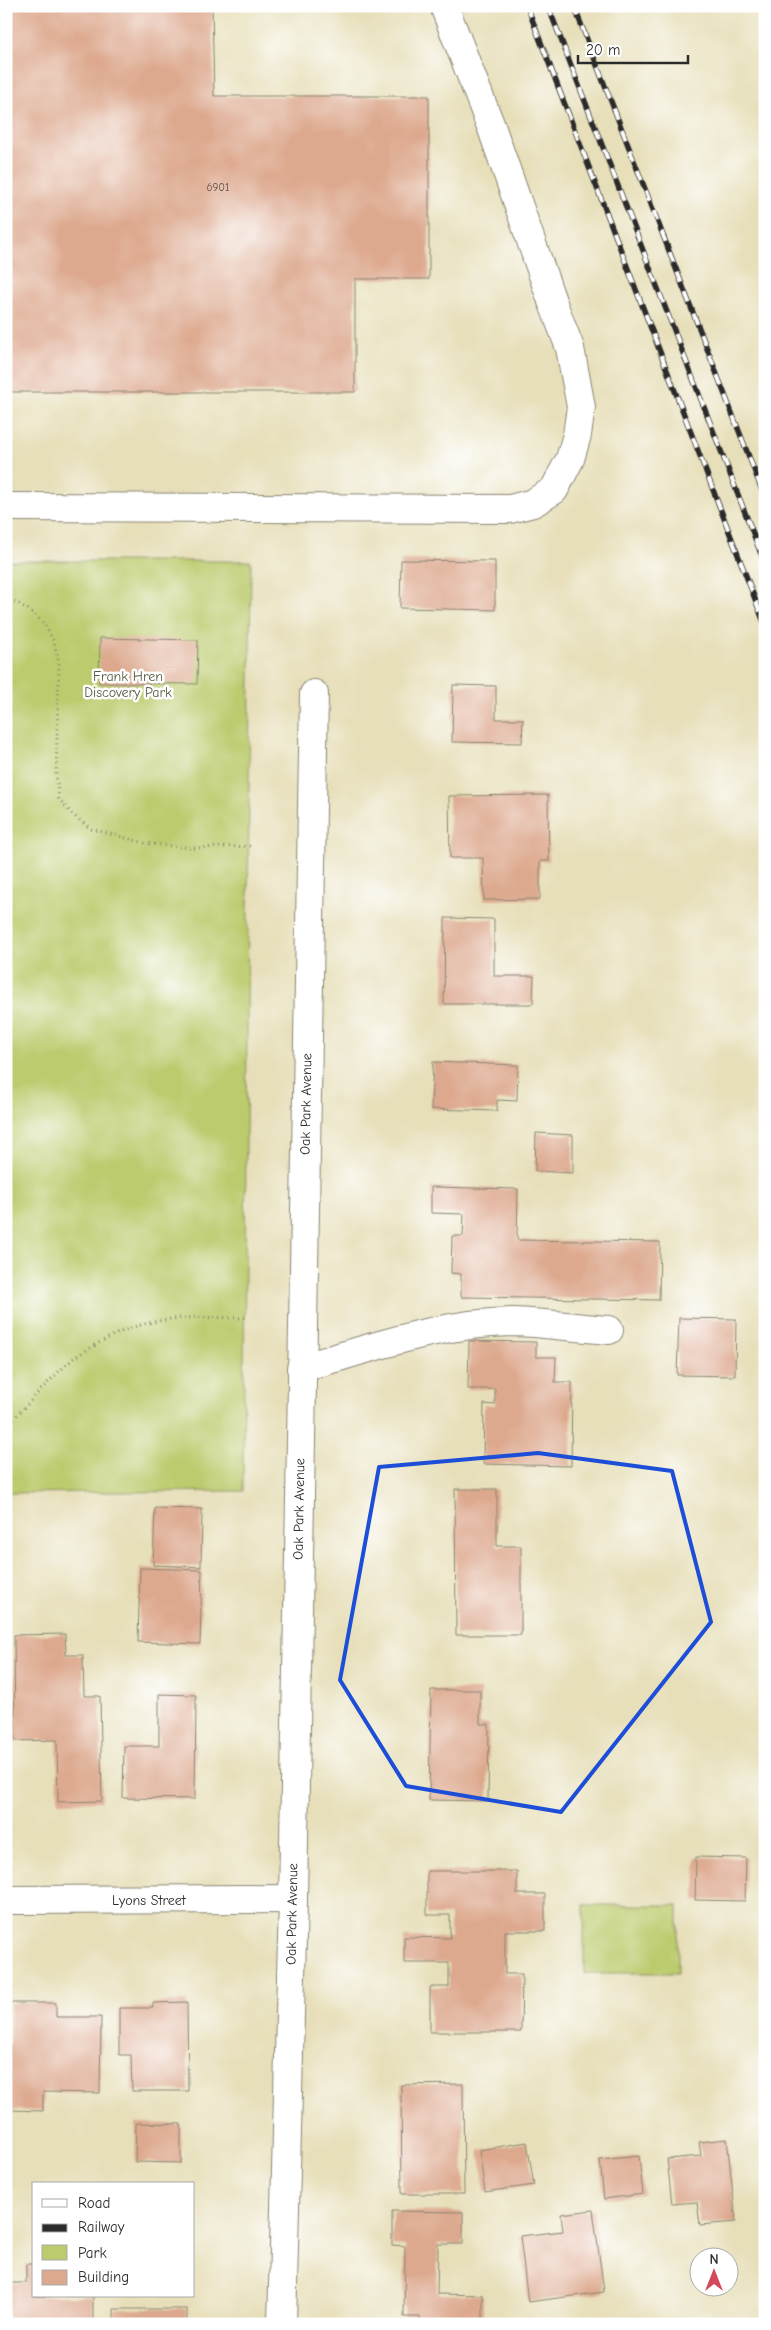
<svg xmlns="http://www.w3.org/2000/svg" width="771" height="2330" font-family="'Comic Neue',sans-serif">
<rect width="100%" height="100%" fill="#fff"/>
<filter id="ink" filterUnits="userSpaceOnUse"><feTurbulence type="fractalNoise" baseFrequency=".02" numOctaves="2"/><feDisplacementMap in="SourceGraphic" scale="10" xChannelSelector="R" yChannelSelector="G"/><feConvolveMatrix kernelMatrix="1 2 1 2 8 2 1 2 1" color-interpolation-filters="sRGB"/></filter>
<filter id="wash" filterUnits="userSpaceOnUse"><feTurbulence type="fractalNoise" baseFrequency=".0096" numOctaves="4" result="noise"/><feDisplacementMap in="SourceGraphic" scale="20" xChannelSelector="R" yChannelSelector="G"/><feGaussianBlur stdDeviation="1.12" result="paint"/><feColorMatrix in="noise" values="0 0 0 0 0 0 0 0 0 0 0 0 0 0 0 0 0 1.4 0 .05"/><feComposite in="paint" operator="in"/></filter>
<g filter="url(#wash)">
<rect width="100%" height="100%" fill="#e7dfb9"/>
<!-- green -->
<g fill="#bccb6d" stroke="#747b4c">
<polygon points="6,561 251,561 243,1491 6,1493"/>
<rect x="584" y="1905" width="94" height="68"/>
</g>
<g id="blocks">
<!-- building -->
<g fill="#dda98e">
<polygon points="6,6 212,6 214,96 429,96 429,279 355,279 355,392 6,392"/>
<polygon points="401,560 495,561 495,610 400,608"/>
<polygon points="100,638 198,640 197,684 99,683"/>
<polygon points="453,685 496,686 496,719 523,719 522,743 452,742"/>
<polygon points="548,795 549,861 540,861 540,899 484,900 483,858 450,858 449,796"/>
<polygon points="445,918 494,919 494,976 534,976 533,1004 444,1004"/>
<polygon points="433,1062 518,1065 517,1101 497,1100 497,1111 431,1109"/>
<polygon points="536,1133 573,1135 573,1173 535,1171"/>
<polygon points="431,1187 518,1189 517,1240 660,1242 659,1300 461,1297 461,1274 451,1273 452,1236 463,1236 464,1214 431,1213"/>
<polygon points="679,1318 736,1319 735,1376 677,1375"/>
<polygon points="469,1341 536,1342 536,1357 556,1357 555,1382 572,1382 571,1466 483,1464 484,1404 495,1405 495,1389 468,1389"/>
<polygon points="455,1489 497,1489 497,1546 521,1546 521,1635 456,1635"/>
<polygon points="155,1508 202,1509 201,1567 153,1565"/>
<polygon points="140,1568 202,1570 200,1644 138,1642"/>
<polygon points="65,1634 66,1655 83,1655 84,1696 100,1696 102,1801 58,1802 57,1740 15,1741 14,1635"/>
<polygon points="431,1690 480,1690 480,1724 489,1724 488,1801 429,1800"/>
<polygon points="159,1694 196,1695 195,1799 123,1798 124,1746 159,1746"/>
<polygon points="696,1857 746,1858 745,1901 695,1900"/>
<polygon points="427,1871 517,1871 517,1894 545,1894 545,1931 505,1931 505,1974 522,1974 521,2032 430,2032 430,1987 449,1987 449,1963 404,1963 404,1937 450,1938 450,1915 427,1915"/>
<polygon points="187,2002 188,2091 132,2091 131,2055 119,2055 119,2008 153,2008 153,2003"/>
<polygon points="10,2003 56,2003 56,2017 101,2017 100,2093 43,2092 43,2111 9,2110"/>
<polygon points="463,2084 464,2194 402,2194 401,2085"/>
<polygon points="136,2123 181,2124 181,2163 135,2162"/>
<polygon points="727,2139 736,2222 700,2225 697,2202 672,2204 667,2159 701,2156 699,2142"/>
<polygon points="527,2142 534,2185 485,2192 479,2150"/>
<polygon points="639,2156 643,2194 604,2199 600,2160"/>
<polygon points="593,2210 604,2292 528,2302 520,2236 563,2231 561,2214"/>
<polygon points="392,2211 463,2212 463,2244 438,2244 437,2294 483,2295 483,2324 420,2324 420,2317 404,2317 405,2246 392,2245"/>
<polygon points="26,2264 34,2264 34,2296 93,2296 93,2324 9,2324 9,2283 26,2283"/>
<rect x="114" y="2309" width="73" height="15"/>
</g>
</g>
</g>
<g filter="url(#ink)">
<use href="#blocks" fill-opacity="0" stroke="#898572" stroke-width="1"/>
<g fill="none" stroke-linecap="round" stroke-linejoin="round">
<defs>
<g id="minor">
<polyline points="6,507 510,509 533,503 554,490 570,459 577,435 581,407 570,348 552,301 492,129 444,6"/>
<path d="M301 1368C370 1349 441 1322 514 1322 546 1323 578 1328 609 1330"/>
<polyline points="6,1900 293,1899"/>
<polyline points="282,2324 293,1899 314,694"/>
</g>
</defs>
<!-- minor casing -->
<use href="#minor" stroke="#898572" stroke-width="30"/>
<!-- path -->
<g stroke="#898572" stroke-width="3" stroke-dasharray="1 4" stroke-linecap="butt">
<polyline points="6,596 29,610 45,625 54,642 59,663 56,775 59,799 72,814 91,829 145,843 191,848 252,846"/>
<path d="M6 1426C29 1404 49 1379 74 1358 81 1353 89 1349 97 1344 148 1314 188 1317 245 1318"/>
</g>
<!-- minor -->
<use href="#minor" stroke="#fff" stroke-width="28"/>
<defs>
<g id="rail">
<polyline points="527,6 765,625"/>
<polyline points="548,6 765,564"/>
<polyline points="574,6 765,498"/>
</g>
</defs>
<!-- rail casing -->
<use href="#rail" stroke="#2b2b2b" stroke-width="5.5"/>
<!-- rail -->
<use href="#rail" stroke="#fff" stroke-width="4" stroke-dasharray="11" stroke-linecap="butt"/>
</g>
</g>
<!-- marked area -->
<path fill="none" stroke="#1d4ed8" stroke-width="4" stroke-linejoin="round" d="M538 1453 672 1471 711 1622 561 1812 406 1786 340 1680 379 1467Z"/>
<g text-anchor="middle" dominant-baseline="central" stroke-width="5" stroke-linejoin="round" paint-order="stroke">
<!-- number labels -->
<g font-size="11" fill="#584a44">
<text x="218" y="187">6901</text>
</g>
<!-- park labels -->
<g font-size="14" fill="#565b3f" stroke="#fff">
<text x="128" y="676">Frank Hren<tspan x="128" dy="16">Discovery Park</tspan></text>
</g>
<!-- street labels -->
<g font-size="14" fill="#2b2b2b" stroke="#fff">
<text transform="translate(306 1104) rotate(-89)">Oak Park Avenue</text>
<text transform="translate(299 1509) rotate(-89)">Oak Park Avenue</text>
<text x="149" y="1900">Lyons Street</text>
<text transform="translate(292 1914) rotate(-89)">Oak Park Avenue</text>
</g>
</g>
<!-- margin -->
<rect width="771" height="2330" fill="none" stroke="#fff" stroke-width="25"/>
<!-- legend -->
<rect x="32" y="2182" width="162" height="115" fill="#ffffff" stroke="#aaaaaa"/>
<rect x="42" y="2199" width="25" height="8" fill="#ffffff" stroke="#aaaaaa"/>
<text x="78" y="2208" font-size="15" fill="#2b2b2b">Road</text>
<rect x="42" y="2224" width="25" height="8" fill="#2b2b2b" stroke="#aaaaaa"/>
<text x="78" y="2232" font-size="15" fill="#2b2b2b">Railway</text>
<rect x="42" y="2245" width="25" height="15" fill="#bccb6d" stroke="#aaaaaa"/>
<text x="78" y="2258" font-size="15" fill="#2b2b2b">Park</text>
<rect x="42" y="2270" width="25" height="15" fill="#dda98e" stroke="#aaaaaa"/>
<text x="78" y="2282" font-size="15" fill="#2b2b2b">Building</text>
<!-- north arrow -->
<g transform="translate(714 2272)"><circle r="24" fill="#ffffff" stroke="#aaaaaa"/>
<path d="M0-4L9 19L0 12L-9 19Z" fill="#d1495b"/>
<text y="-8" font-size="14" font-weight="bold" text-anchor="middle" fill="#2b2b2b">N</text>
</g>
<!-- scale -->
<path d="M578 55v8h110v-8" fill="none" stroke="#2b2b2b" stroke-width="2.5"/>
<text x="586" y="55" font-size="15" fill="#2b2b2b" stroke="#ffffff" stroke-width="4" paint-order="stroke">20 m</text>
</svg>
